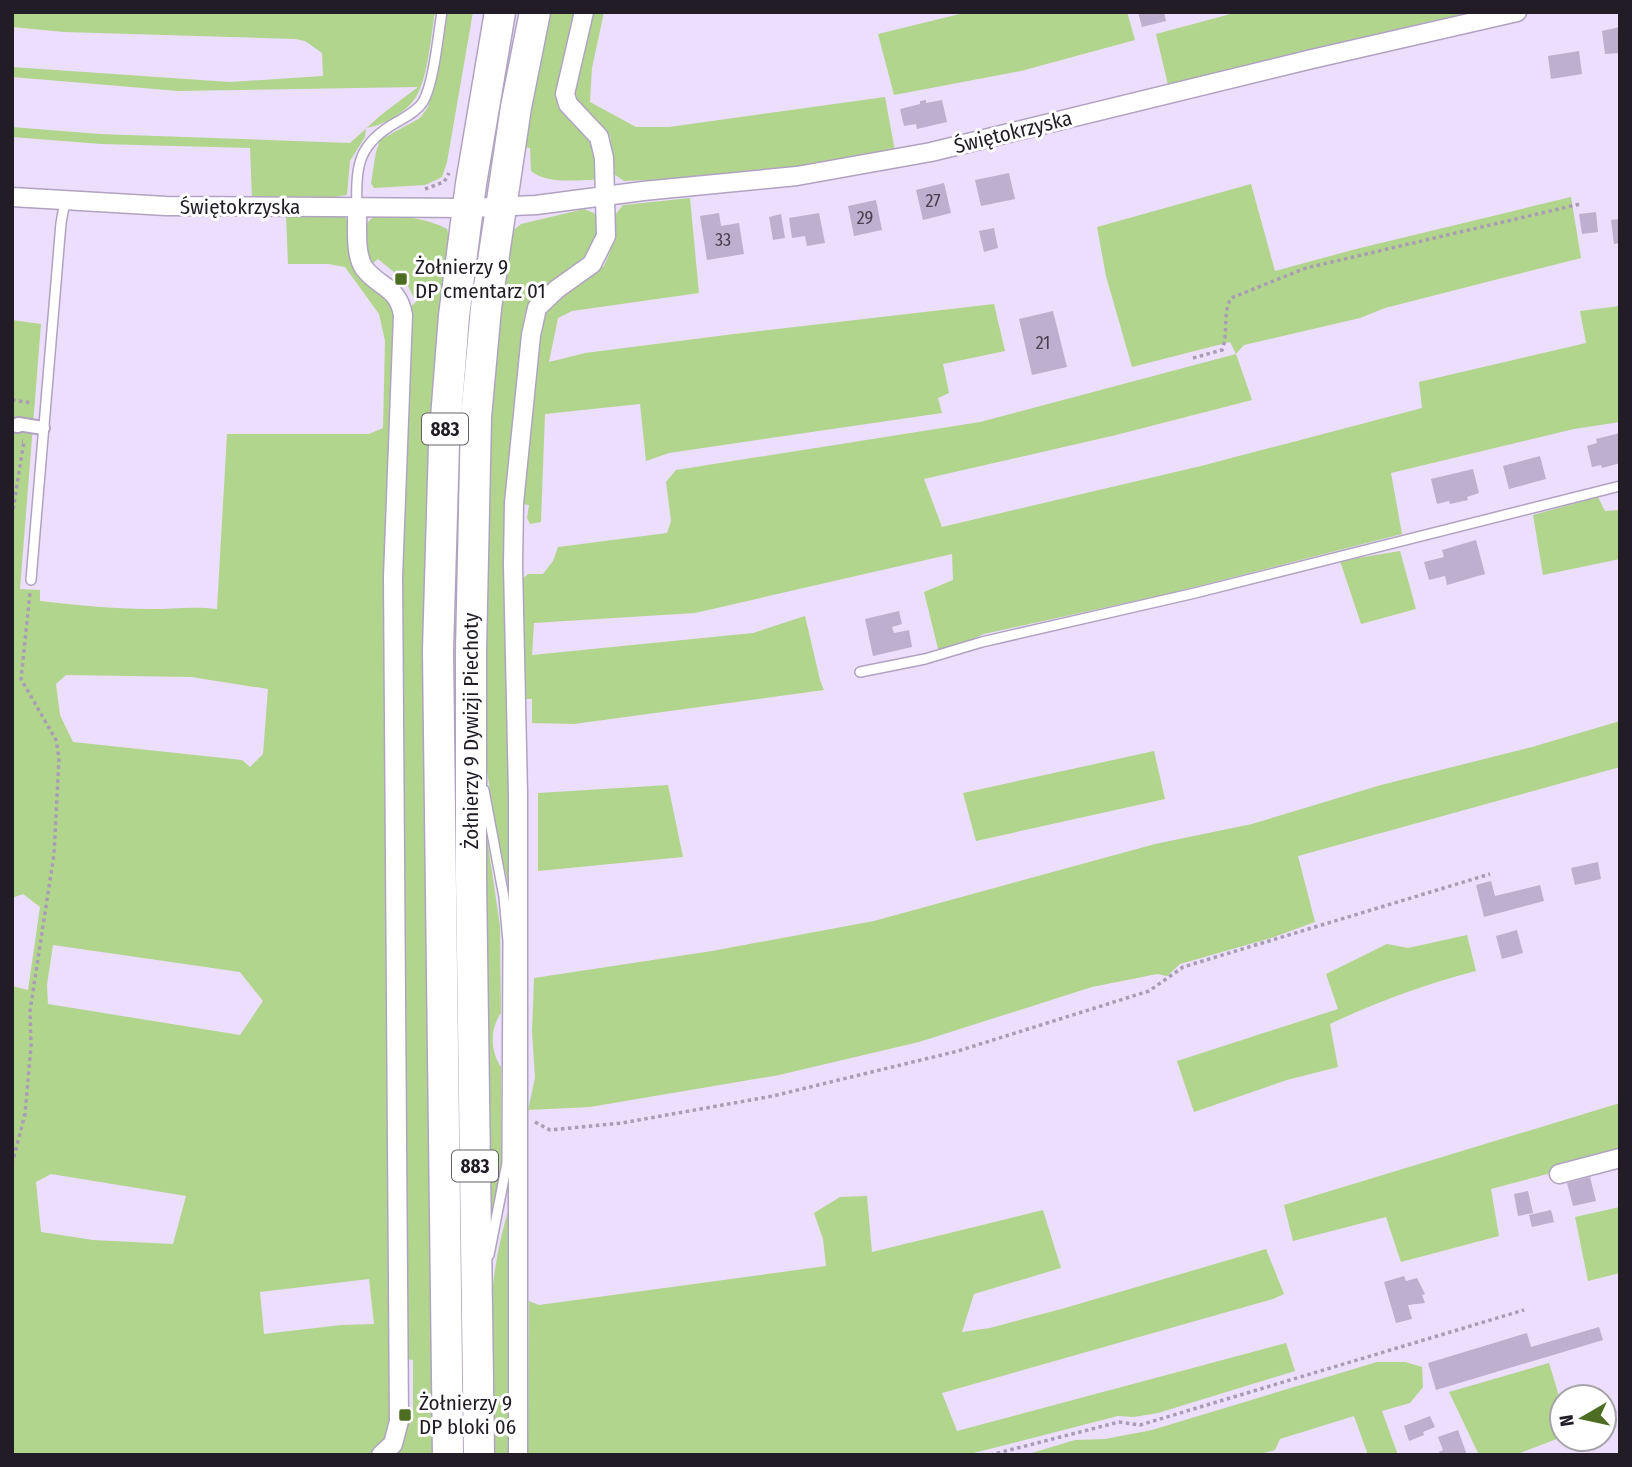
<svg xmlns="http://www.w3.org/2000/svg" width="1632" height="1467" font-family="'Fira Sans Condensed',sans-serif">
<rect width="100%" height="100%" fill="#ecdefd"/>
<!-- green -->
<g fill="#b2d58d" fill-rule="evenodd">
<path d="M12 12H435C431 35 428 78 416 97 407 112 382 126 366 128L365 137 350 161 347 195 314 200 252 198 250 148 101 144 12 137V127L100 134 350 143 381 115 418 87 178 91 12 77V67L230 82 323 76 322 53 305 41 295 39 64 32 12 27Z"/>
<polygon points="447,12 473,12 447,162 442,177 425,185 374,188 371,183 376,152 380,140 420,118 428,107 436,80"/>
<path d="M545 12H579L558 91 563 113 595 144 597 174 593 180C574 180 547 184 531 171L530 148 520 146Z"/>
<polygon points="592,12 604,12 592,68 590,102 636,127 669,127 885,97 895,151 807,166 676,179 624,181 615,175 610,136 577,100 575,86"/>
<polygon points="968,12 1127,12 1135,40 1021,71 894,95 878,34"/>
<polygon points="1238,12 1471,12 1302,51 1168,85 1156,34"/>
<polygon points="1251,184 1275,271 1356,249 1571,197 1581,258 1385,308 1360,318 1244,345 1236,354 1252,400 1116,435 924,479 942,527 1201,466 1422,408 1419,382 1586,343 1580,311 1620,306 1620,422 1574,429 1391,473 1402,534 1171,593 984,634 939,653 924,592 953,580 952,554 695,613 534,623 532,655 753,633 805,616 820,680 824,690 574,724 532,723 532,699 525,699 521,695 520,581 528,574 543,574 553,561 558,547 667,533 671,521 666,482 676,470 980,422 1236,354 1230,342 1132,367 1106,276 1097,227"/>
<polygon points="690,198 699,293 572,311 558,318 549,362 585,353 734,334 994,304 1005,351 943,364 949,393 938,398 942,413 669,453 646,461 640,404 545,414 541,522 530,524 527,518 529,505 523,504 542,317 559,297 604,266 610,252 615,215 623,205"/>
<path d="M584 209 594 213 599 220C597 232 595 242 589 252 572 279 515 291 525 330L508 680 510 890 498 844 481 731 483 497 495 343 509 234 521 224Z"/>
<path d="M382 214C405 217 427 218 447 229L451 243 436 1455H392L404 1440 408 1422 413 1421V1360L406 1359 400 660 401 479 410 307 416 302 406 282 378 259 371 265C366 245 356 220 382 214Z"/>
<path d="M286 215 345 216 395 311 390 525 385 620 386 764 384 798 389 839 390 1219 388 1271 391 1424 384 1442 371 1455H12V986L28 990 40 907 23 894 12 898V320L41 324 20 589 40 590V601C76 605 113 609 150 609 173 609 194 606 217 609L227 434H369L383 428 385 341 379 314 345 267 328 264H288ZM66 675 191 677 268 689 263 754 250 767 242 760 73 742 60 715 56 684ZM53 945 240 972 263 1001 240 1035 48 1004 47 985ZM51 1174 186 1196 173 1244 93 1240 41 1232 36 1182ZM369 1279 374 1324 341 1325 264 1334 260 1292Z"/>
<polygon points="1598,497 1605,511 1620,510 1620,559 1543,575 1533,515"/>
<polygon points="1400,551 1416,609 1361,624 1340,561"/>
<polygon points="1620,721 1620,767 1298,856 1315,922 1271,938 1180,964 1167,976 1157,974 1092,987 919,1042 779,1075 590,1107 528,1110 535,1078 532,1032 534,978 712,951 874,921 1155,844 1252,824 1381,785 1532,747"/>
<polygon points="1154,751 1165,799 976,841 963,793"/>
<polygon points="668,785 683,857 538,871 538,793"/>
<path d="M486 831 500 926 501 1013C490 1028 490 1051 501 1067V1165L488 1235Z"/>
<path d="M1467 935 1476 971C1426 984 1376 1002 1330 1024L1338 1067 1287 1080 1194 1112 1177 1061 1338 1009 1326 974 1387 944 1408 948Z"/>
<polygon points="1620,1103 1620,1150 1551,1173 1491,1189 1499,1236 1401,1262 1386,1217 1293,1241 1284,1205"/>
<polygon points="867,1196 872,1252 1043,1210 1061,1268 974,1294 962,1332 990,1328 1065,1308 1266,1249 1284,1294 1273,1299 942,1393 957,1431 1286,1343 1295,1371 1158,1413 1134,1417 1118,1416 966,1455 528,1455 529,1301 539,1305 826,1266 823,1239 814,1213 840,1197"/>
<path d="M513 1197V1455H489C489 1369 483 1279 513 1197Z"/>
<polygon points="1620,1207 1620,1273 1588,1281 1575,1217"/>
<polygon points="1377,1362 1405,1362 1422,1367 1423,1387 1410,1403 1382,1411 1398,1455 1368,1455 1354,1416 1280,1439 1275,1450 1257,1455 1025,1455 1075,1440 1105,1439 1152,1430"/>
<polygon points="1549,1363 1562,1406 1562,1437 1515,1455 1479,1455 1449,1392"/>
</g>
<!-- building -->
<g fill="#bdafcd">
<polygon points="1138,12 1164,12 1166,21 1142,27"/>
<polygon points="1620,27 1620,53 1605,54 1602,31"/>
<polygon points="1579,51 1582,74 1551,79 1548,56"/>
<polygon points="926,100 926,103 942,100 947,122 917,129 916,124 904,126 900,109 920,104 920,101"/>
<polygon points="1009,173 1015,199 981,206 975,180"/>
<polygon points="944,183 951,213 923,220 916,190"/>
<polygon points="876,200 882,230 854,236 848,206"/>
<polygon points="1596,212 1598,232 1582,234 1579,214"/>
<polygon points="719,213 721,226 739,223 744,254 707,260 700,216"/>
<polygon points="819,213 825,243 807,246 805,236 792,238 789,218"/>
<polygon points="781,214 785,238 773,240 769,217"/>
<polygon points="1620,219 1620,243 1614,244 1611,220"/>
<polygon points="994,228 998,248 984,252 979,231"/>
<polygon points="1053,311 1067,367 1032,375 1019,319"/>
<polygon points="1620,433 1620,463 1602,468 1601,465 1592,467 1587,446 1597,443 1596,439"/>
<polygon points="1540,456 1546,479 1509,489 1503,466"/>
<polygon points="1473,469 1479,493 1467,497 1468,500 1450,504 1449,501 1437,504 1431,479"/>
<polygon points="1476,540 1485,574 1447,585 1445,576 1429,580 1424,562 1444,557 1442,550"/>
<polygon points="899,611 902,624 892,627 894,633 909,630 912,647 873,656 865,619"/>
<polygon points="1598,862 1601,879 1575,885 1571,868"/>
<polygon points="1491,881 1495,896 1540,885 1544,901 1484,917 1476,885"/>
<polygon points="1517,930 1523,953 1502,959 1496,936"/>
<polygon points="1590,1177 1596,1201 1573,1206 1567,1183"/>
<polygon points="1528,1191 1533,1213 1518,1216 1514,1194"/>
<polygon points="1551,1210 1554,1222 1532,1227 1529,1215"/>
<polygon points="1404,1276 1406,1281 1417,1278 1425,1294 1422,1295 1425,1303 1408,1305 1412,1319 1396,1323 1384,1282"/>
<polygon points="1599,1327 1603,1340 1436,1390 1428,1363 1527,1333 1531,1347"/>
<polygon points="1612,1402 1617,1412 1604,1418 1604,1405"/>
<polygon points="1430,1416 1435,1427 1423,1432 1424,1435 1409,1441 1404,1426"/>
<polygon points="1458,1430 1467,1455 1440,1455 1439,1452 1443,1450 1438,1437"/>
</g>
<g fill="none" stroke-linecap="round" stroke-linejoin="round">
<defs>
<g id="service">
<path d="M357 206C355 165 359 143 397 122 407 116 417 111 423 102 434 83 438 35 442 12"/>
<polyline points="31,580 61,223 65,201"/>
<polyline points="860,672 925,659 982,642 1195,593 1620,486"/>
<polyline points="484,790 504,897 508,941 507,1163 489,1255"/>
</g>
<polyline id="pedestrian" points="12,425 18,426 18,424 43,428"/>
<g id="minor">
<polyline points="12,197 166,206 468,208 536,205 643,191 797,176 931,152 1312,59 1517,12"/>
<path d="M357 206C358 225 354 253 364 268 379 288 398 286 403 315L393 577 399 1421 393 1444 381 1455"/>
<polyline points="1559,1174 1620,1158"/>
<polyline points="518,1455 518,794 513,565 514,503 531,335 537,308 557,289 592,264 606,236 604,158 599,137 568,104 565,94 584,12"/>
</g>
<g id="trunk">
<polyline points="448,1455 438,651 444,444 454,316 471,184 500,12"/>
<polyline points="479,1455 471,878 471,651 476,417 486,308 516,107 535,12"/>
</g>
</defs>
<!-- service casing -->
<use href="#service" stroke="#b0a3c0" stroke-width="12"/>
<!-- pedestrian casing -->
<use href="#pedestrian" stroke="#b0a3c0" stroke-width="16"/>
<!-- minor casing -->
<use href="#minor" stroke="#b0a3c0" stroke-width="21"/>
<!-- trunk casing -->
<use href="#trunk" stroke="#b0a3c0" stroke-width="33"/>
<!-- path -->
<g stroke="#a89db5" stroke-width="3.5" stroke-dasharray="3.5 3.5" stroke-linecap="butt">
<polyline points="425,189 444,182 449,173"/>
<path d="M1193 358 1222 350C1229 332 1222 314 1231 298L1306 268 1580 204"/>
<polyline points="12,400 33,403"/>
<polyline points="12,516 24,441 22,441"/>
<polyline points="535,1122 550,1130 622,1123 773,1096 958,1051 1149,991 1183,967 1490,874"/>
<polyline points="12,1164 25,1114 31,1046 30,1011 54,854 59,758 56,740 21,679 30,593"/>
<polyline points="990,1455 1119,1422 1140,1425 1524,1310"/>
</g>
<!-- service -->
<use href="#service" stroke="#fff" stroke-width="9"/>
<!-- pedestrian -->
<use href="#pedestrian" stroke="#fff" stroke-width="12"/>
<!-- minor -->
<use href="#minor" stroke="#fff" stroke-width="18"/>
<!-- trunk -->
<use href="#trunk" stroke="#fff" stroke-width="30"/>
</g>
<!-- markers -->
<g fill="#4d6d23" stroke="#fff" stroke-width="2.5">
<rect x="394" y="272" width="14" height="14" rx="3.5"/>
<rect x="398" y="1408" width="14" height="14" rx="3.5"/>
</g>
<g text-anchor="middle" dominant-baseline="central" stroke-width="6" stroke-linejoin="round" paint-order="stroke">
<!-- number labels -->
<g font-size="18" fill="#484150">
<text x="933" y="201">27</text>
<text x="865" y="218">29</text>
<text x="723" y="240">33</text>
<text x="1043" y="343">21</text>
</g>
<!-- shield labels -->
<g fill="#fff" stroke="#646067" stroke-width="2">
<rect x="422" y="413.5" width="46" height="31" rx="5"/>
<rect x="452" y="1150.5" width="46" height="31" rx="5"/>
</g>
<g font-size="19" font-weight="bold" fill="#211c26">
<text x="445" y="429">883</text>
<text x="475" y="1166">883</text>
</g>
<!-- street labels -->
<g font-size="21" fill="#211c26" stroke="#fff">
<text transform="translate(1013 132) rotate(-14)">Świętokrzyska</text>
<text x="240" y="207">Świętokrzyska</text>
<text transform="translate(471 731) rotate(-90)">Żołnierzy 9 Dywizji Piechoty</text>
</g>
<!-- poi labels -->
<g font-size="21" fill="#211c26" stroke="#fff" text-anchor="start">
<text x="415" y="267">Żołnierzy 9<tspan x="415" dy="24">DP cmentarz 01</tspan></text>
<text x="419" y="1403">Żołnierzy 9<tspan x="419" dy="24">DP bloki 06</tspan></text>
</g>
</g>
<!-- border -->
<rect width="1632" height="1467" fill="none" stroke="#211c26" stroke-width="28"/>
<!-- north arrow -->
<g transform="translate(1583 1418) rotate(261)"><circle r="33" fill="#ffffff" stroke="#a6a4a8" stroke-width="2"/>
<path d="M0-5L12 26L0 18L-12 26Z" fill="#4d6d23"/>
<text y="-10" font-size="19" font-weight="bold" text-anchor="middle" fill="#211c26">N</text>
</g>
</svg>
